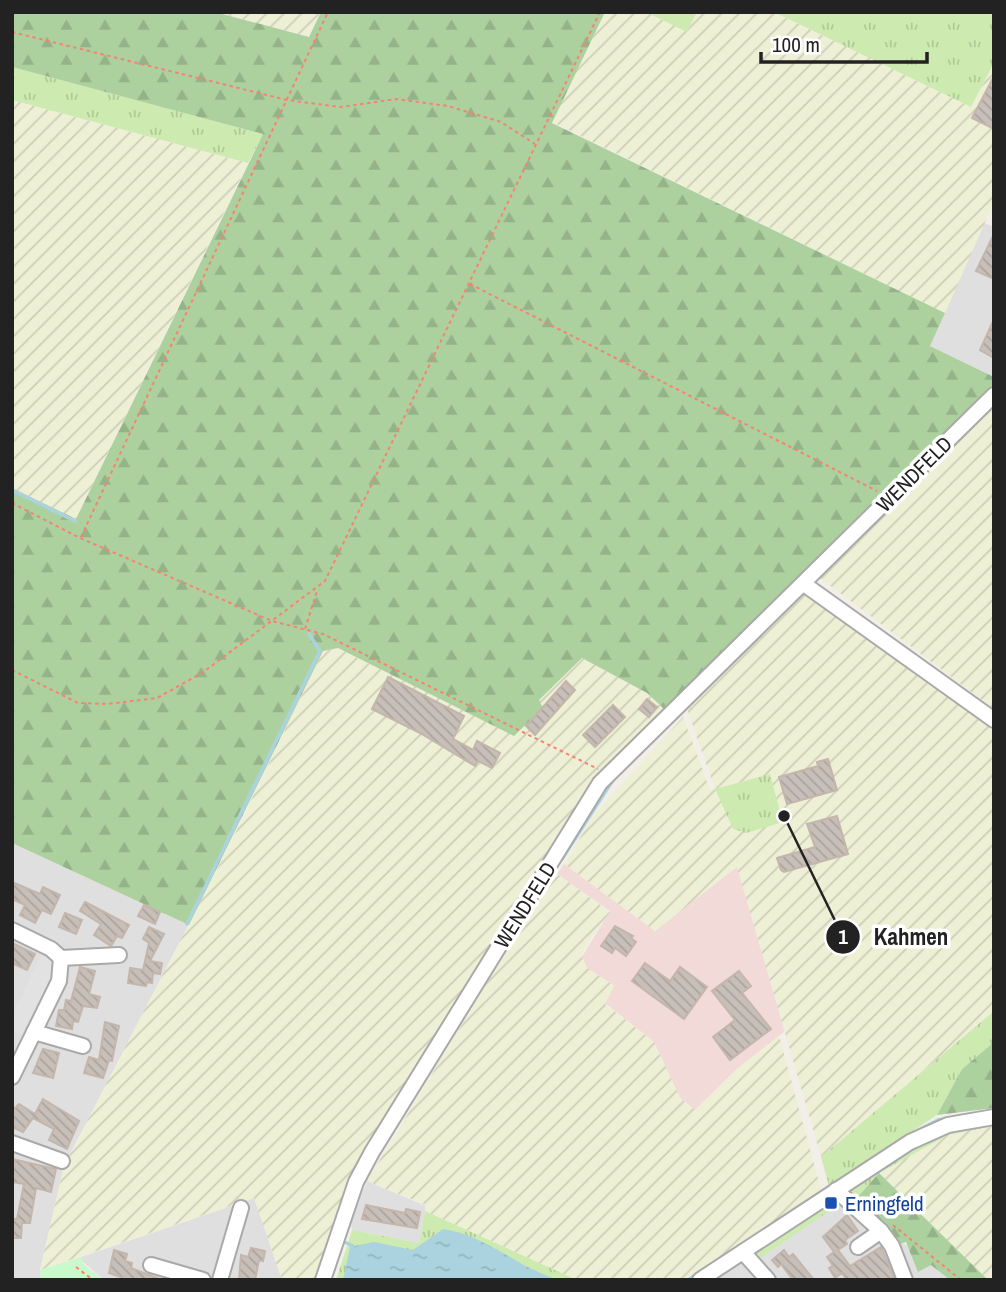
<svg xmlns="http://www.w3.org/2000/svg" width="1006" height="1292" font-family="'Archivo Narrow',sans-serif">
<defs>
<pattern id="farmland-furrows" width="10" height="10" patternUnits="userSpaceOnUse" patternTransform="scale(1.75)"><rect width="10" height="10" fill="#eef0d5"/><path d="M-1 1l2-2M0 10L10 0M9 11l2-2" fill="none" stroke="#ccceb7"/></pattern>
<pattern id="grass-tufts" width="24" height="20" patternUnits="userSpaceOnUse" patternTransform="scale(1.75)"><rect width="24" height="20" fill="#cdebb0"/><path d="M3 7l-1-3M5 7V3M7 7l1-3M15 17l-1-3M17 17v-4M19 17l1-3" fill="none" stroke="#b0c997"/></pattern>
<pattern id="forest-firs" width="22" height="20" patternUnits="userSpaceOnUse" patternTransform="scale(1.75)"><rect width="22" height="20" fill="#add19e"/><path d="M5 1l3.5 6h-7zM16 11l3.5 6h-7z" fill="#95b388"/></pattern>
<pattern id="water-ripples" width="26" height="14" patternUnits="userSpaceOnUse" patternTransform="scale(1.75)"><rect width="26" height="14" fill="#aad3df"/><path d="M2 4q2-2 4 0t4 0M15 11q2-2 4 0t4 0" fill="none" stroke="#92b5bf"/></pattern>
<pattern id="building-back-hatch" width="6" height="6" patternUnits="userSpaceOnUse" patternTransform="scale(1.75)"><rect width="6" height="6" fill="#c7bfb8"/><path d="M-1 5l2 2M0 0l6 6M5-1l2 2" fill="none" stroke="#aba49e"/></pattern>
</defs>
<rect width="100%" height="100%" fill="#f2efe9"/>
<!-- residential -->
<g fill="#e0dfdf">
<polygon points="984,223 994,227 994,377 930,346"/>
<polygon points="12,843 189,925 64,1166 40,1270 41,1280 12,1280"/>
<polygon points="367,1181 426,1206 419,1243 352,1230 350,1222"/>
<polygon points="845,1184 850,1196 876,1221 950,1280 700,1280"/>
<polygon points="255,1198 282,1280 104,1280 81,1260 81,1257"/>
</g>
<!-- commercial -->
<polygon fill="#f2dad9" points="564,864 655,931 737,866 785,1031 737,1069 695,1110 680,1098 654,1042 605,1003 613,985 587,968 582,957 610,911 557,874"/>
<!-- farmland -->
<g fill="url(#farmland-furrows)">
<polygon points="215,12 321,12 309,37"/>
<polygon points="605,12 646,12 687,31 697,12 774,12 971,107 994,63 994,202 945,313 552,122"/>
<polygon points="12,100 248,163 76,519 12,488"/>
<polygon points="994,407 994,709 820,578"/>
<polygon points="803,593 994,730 994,1011 821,1157 737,867 655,931 564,864 595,813 683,717 710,790 715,789 687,709"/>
<polygon points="337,648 514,735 538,700 582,658 647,693 665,710 597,777 358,1162 316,1280 282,1280 254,1198 40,1270 64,1166 229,846 323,651"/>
<polygon points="557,874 610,912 585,947 582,957 587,968 614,986 605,1004 654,1042 680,1098 695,1110 737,1069 779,1036 822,1193 683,1280 577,1280 425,1211 426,1205 367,1181 512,942"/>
<polygon points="994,1126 994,1280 988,1280 879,1173 948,1135"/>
</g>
<!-- grass -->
<g fill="url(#grass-tufts)">
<polygon points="646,12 697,12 687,32"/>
<polygon points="774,12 994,12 994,63 971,107"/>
<polygon points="12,67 263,134 248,163 12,100"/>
<polygon points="770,774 783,822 746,833 733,829 715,789"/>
<polygon points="994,1011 994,1042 962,1069 937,1115 829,1186 821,1157"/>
<polygon points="994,1122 994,1126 948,1135 879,1173 854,1201 850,1196 851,1186 940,1131"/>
<polygon points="832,1199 841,1203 759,1259 757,1251"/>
<polygon points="425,1211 577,1280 336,1280 352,1230 419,1243"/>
</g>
<!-- forest -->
<g fill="url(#forest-firs)">
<polygon points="12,12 215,12 309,37 321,12 605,12 552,123 945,313 930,346 994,377 994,388 665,710 647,693 582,658 539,700 543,708 514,736 338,648 323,651 189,925 12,843 12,488 76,519 263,134 12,67"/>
<polygon points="994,1042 994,1108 937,1115 962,1069"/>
<polygon points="879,1173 988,1280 950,1280 931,1265 918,1272 906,1242 896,1245 890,1229 854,1201"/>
</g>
<!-- park -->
<polygon fill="#c8facc" points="81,1257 84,1265 104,1280 41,1280 40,1270"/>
<!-- parking -->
<polygon fill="#e2e2e2" points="43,952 54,961 54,975 24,1036 12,1031 12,1016"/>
<!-- water -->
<path fill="url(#water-ripples)" d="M443 1229C486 1235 519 1269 560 1280H343L350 1247 374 1242 413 1250Z"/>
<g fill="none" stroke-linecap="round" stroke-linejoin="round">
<!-- stream -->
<g stroke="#aad3df" stroke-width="3.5">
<polyline points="12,490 75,521"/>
<polyline points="562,859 613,780"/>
<polyline points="187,924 320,651 309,634"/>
<polyline points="909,1135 938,1120 971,1114"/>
<polyline points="342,1241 353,1246"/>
<polyline points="688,1280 700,1272"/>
</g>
</g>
<!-- building -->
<g fill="url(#building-back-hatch)" stroke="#c4b6ab" stroke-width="2">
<polygon points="994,76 994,129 972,118"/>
<polygon points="994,234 994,279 976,271"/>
<polygon points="994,319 994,358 980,350"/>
<polygon points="388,677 464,716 453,739 473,750 477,741 500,753 492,768 478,761 475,766 420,733 372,709"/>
<polygon points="566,681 575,690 535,735 526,726"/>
<polygon points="647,699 657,707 649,717 639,709"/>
<polygon points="613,705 625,717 595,747 583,735"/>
<polygon points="828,759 837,790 787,804 779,777 818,766 817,762"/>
<polygon points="837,816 848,854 784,872 781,870 777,858 815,847 807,824"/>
<polygon points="12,882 40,894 43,887 60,895 51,914 42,910 35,923 20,915 25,905 12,899"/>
<polygon points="85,902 129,925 122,938 117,936 111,946 94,935 101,924 80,911"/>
<polygon points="144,905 160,912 155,924 138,916"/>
<polygon points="65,913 82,920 76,934 59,927"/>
<polygon points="615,926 633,936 631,938 636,942 626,956 615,948 612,953 601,946"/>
<polygon points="149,927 164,934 150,961 162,963 160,974 153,973 152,983 147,982 146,986 128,983 130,968 143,970 149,943 143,939"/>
<polygon points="12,943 35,954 27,970 12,963"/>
<polygon points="645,963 670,981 680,967 707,987 684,1019 632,981"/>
<polygon points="80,967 95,971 89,994 100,997 97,1008 83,1006 78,1022 73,1021 72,1029 56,1026 59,1010 64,1010 66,1000 71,1001"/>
<polygon points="739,971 751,986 742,993 771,1029 730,1060 713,1037 735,1020 712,991"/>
<polygon points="105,1022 119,1026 112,1061 109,1060 103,1078 84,1073 89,1057 99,1060"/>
<polygon points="43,1049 59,1053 53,1078 33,1073"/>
<polygon points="43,1099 79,1121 67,1149 49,1140 54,1129 33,1118 23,1132 12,1127 12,1111 19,1104 35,1114"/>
<polygon points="12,1159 56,1169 51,1192 36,1188 30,1223 22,1223 21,1238 12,1238 12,1219 17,1219 24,1184 12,1182"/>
<polygon points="366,1205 405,1213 406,1209 420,1212 417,1228 362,1219"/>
<polygon points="847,1215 858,1231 845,1240 847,1244 838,1250 850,1266 881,1247 895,1280 847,1280 842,1273 835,1278 829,1268 833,1266 827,1257 834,1252 823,1237"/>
<polygon points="251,1248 265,1251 263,1261 259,1260 255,1280 239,1280 241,1255 248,1257"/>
<polygon points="114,1250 127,1254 125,1261 132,1263 131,1268 162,1280 129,1280 109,1273"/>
<polygon points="784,1250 789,1257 793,1254 814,1280 793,1280 781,1264 778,1267 772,1260"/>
</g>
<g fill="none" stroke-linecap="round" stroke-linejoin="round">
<defs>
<g id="minor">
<polyline points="804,584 994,720"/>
<polyline points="12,930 51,949 61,958"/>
<polyline points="61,958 119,955"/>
<polyline points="34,1032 83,1046"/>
<polyline points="12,1077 59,981 61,958"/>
<polyline points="12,1143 62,1161"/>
<polyline points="836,1190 881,1231 892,1246 905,1280"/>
<polyline points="858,1247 881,1231"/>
<polyline points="743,1252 768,1280"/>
<polyline points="151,1265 203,1280"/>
<polyline points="220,1280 241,1208"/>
<polyline points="323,1280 356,1182 372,1152 600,783 994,395"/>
<polyline points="700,1280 910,1142 948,1125 994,1117"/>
</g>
</defs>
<!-- minor casing -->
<use href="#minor" stroke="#a9a9a9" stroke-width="18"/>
<!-- path -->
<g stroke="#fa8072" stroke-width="2" stroke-dasharray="3.5 3.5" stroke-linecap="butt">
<polyline points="12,32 287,100 340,107 396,99 448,106 501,122 535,144"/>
<polyline points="470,284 877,491"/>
<polyline points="12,503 80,538 272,621 323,634 598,769"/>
<polyline points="81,537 328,12"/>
<polyline points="305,629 317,591"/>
<polyline points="12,670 78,703 107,704 157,698 202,673 325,581 600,12"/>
<polyline points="893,1225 961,1280"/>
<polyline points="76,1267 93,1280"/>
</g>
<!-- minor -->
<use href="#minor" stroke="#fff" stroke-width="14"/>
</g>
<!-- markers -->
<rect fill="#1a4fb4" stroke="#fff" stroke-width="2.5" x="824" y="1196" width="14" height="14" rx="3.5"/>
<g text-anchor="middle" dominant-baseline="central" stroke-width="7" stroke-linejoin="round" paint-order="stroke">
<!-- street labels -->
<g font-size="21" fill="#222" stroke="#fff">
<text transform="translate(914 474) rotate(-45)">WENDFELD</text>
<text transform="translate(525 905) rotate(-58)">WENDFELD</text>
</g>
<!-- transit labels -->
<g font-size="21" fill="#164399" stroke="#fff" text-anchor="start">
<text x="845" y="1203">Erningfeld</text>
</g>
</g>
<!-- callouts -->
<path fill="none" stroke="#222" stroke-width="2.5" d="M784 816L843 937"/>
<g fill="#222" stroke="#fff" stroke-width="2.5">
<circle cx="784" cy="816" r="7"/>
<circle cx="843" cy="937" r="18"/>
</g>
<g font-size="21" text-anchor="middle" font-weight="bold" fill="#fff">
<text x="843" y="944">1</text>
</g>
<g font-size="23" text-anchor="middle" font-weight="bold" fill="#222" stroke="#fff" stroke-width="7" stroke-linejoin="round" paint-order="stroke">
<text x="911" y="945">Kahmen</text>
</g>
<!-- border -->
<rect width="1006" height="1292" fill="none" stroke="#222222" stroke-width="28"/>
<!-- scale -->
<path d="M761 52v10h166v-10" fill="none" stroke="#222222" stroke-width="3.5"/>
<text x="772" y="52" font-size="21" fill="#222222" stroke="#ffffff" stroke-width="5" paint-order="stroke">100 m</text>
</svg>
